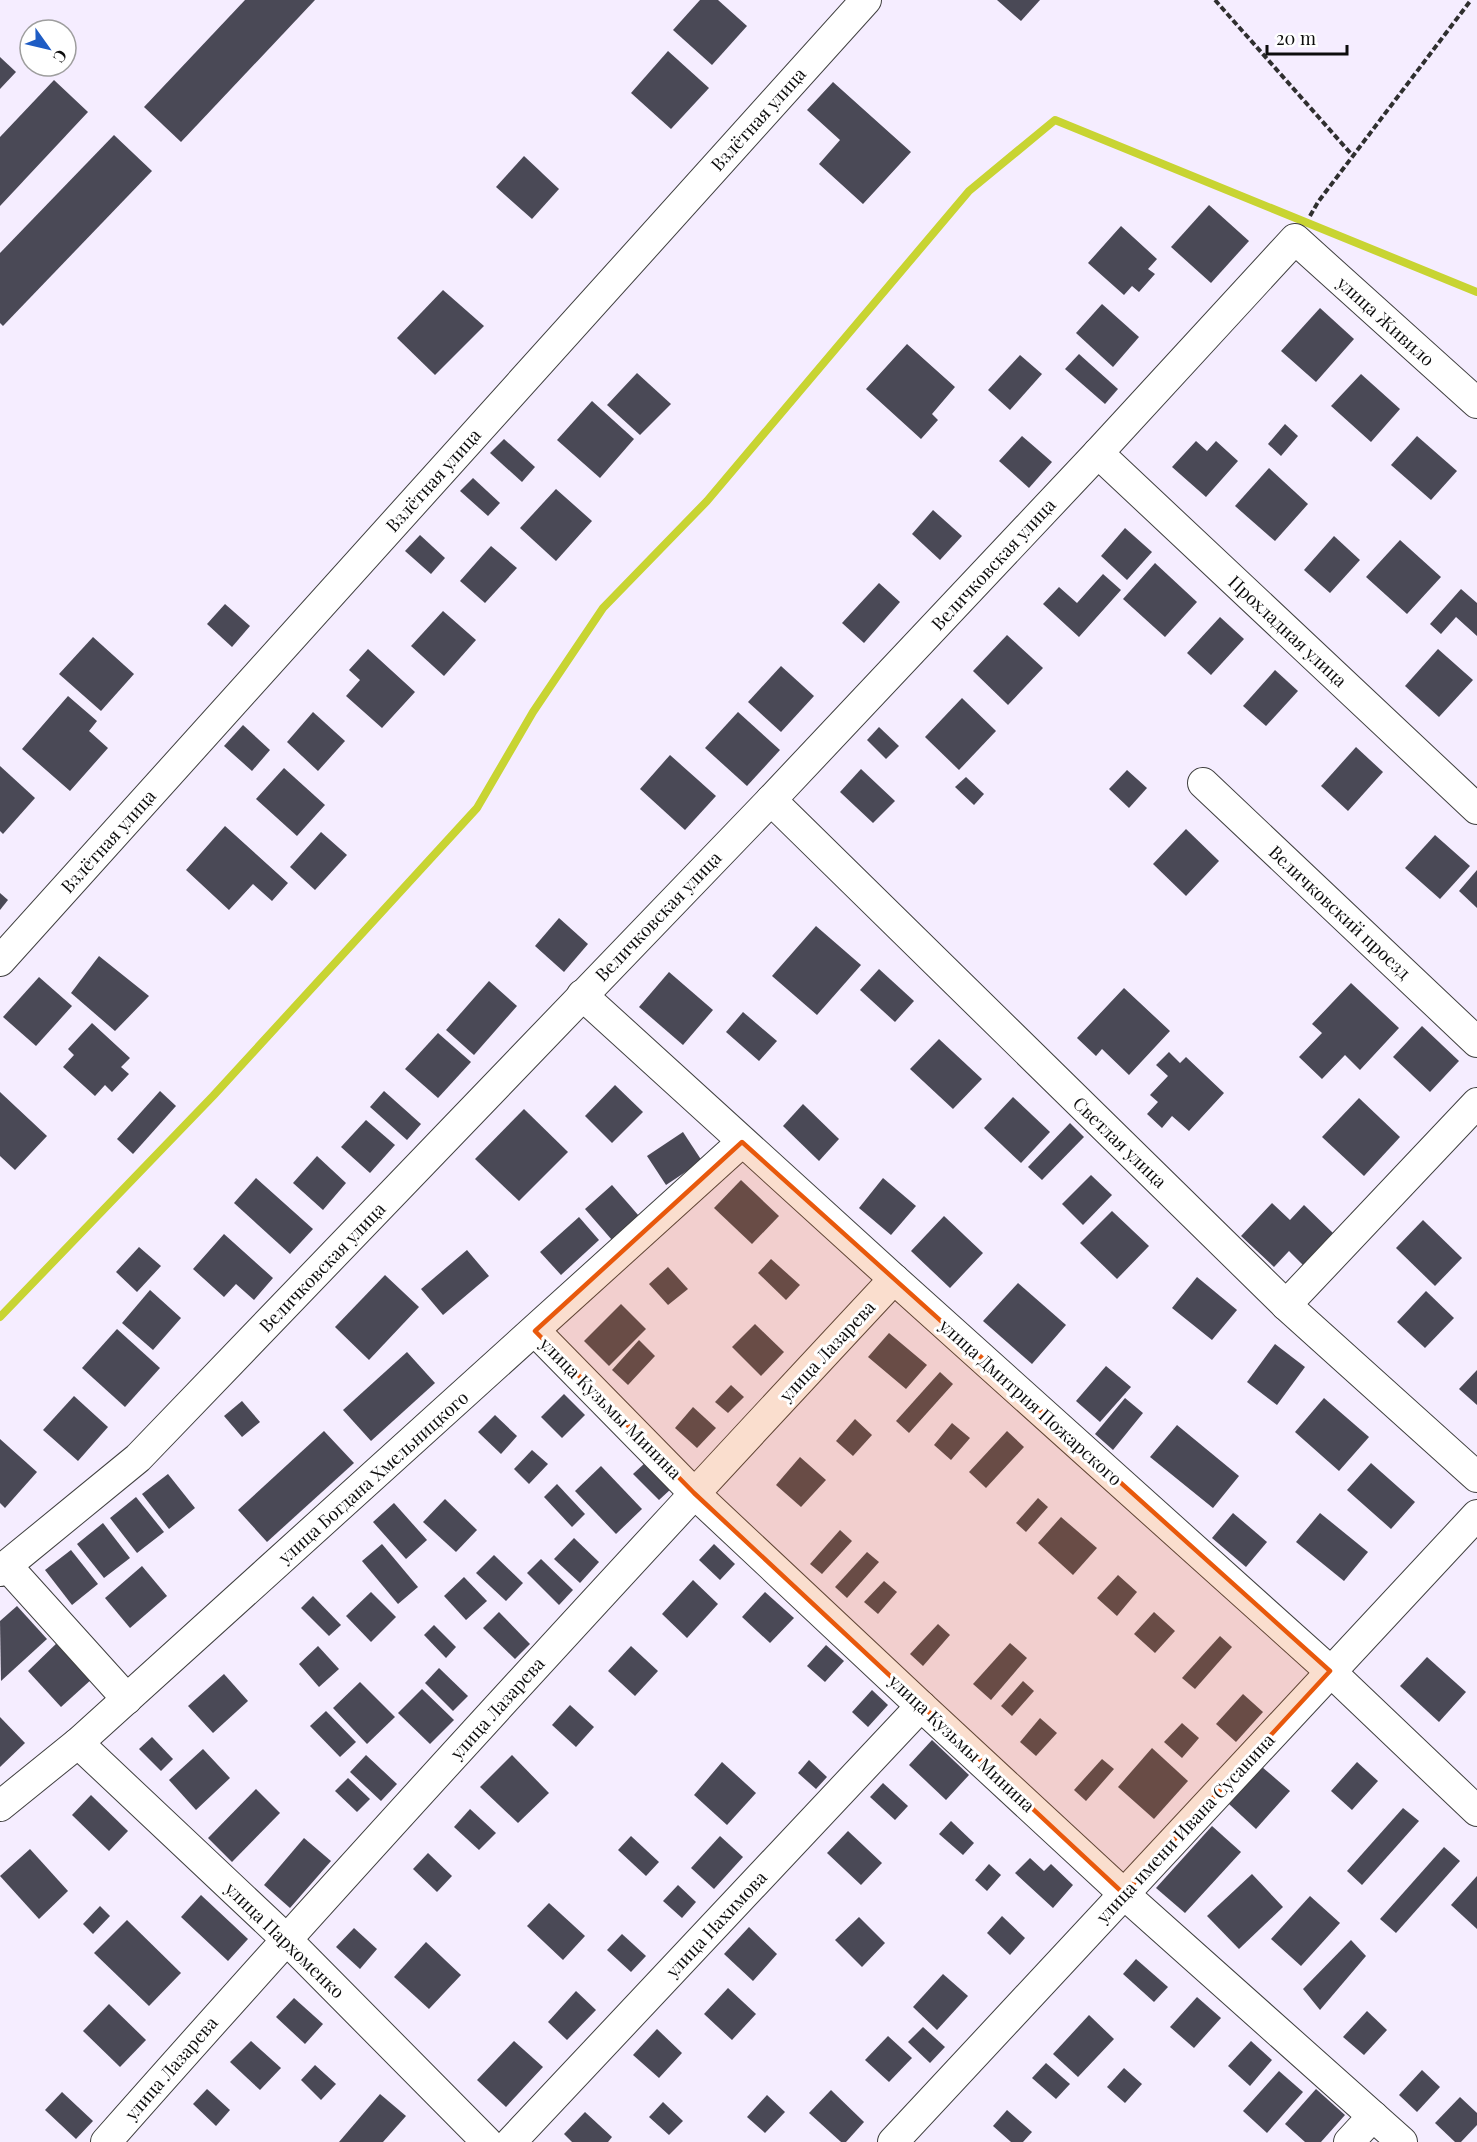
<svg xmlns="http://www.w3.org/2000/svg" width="1477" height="2142" font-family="'Playfair Display',serif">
<rect width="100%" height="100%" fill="#f5edff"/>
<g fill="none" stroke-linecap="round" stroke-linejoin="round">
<!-- stream -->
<polyline stroke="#c8d432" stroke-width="8" points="0,1317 213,1096 477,808 533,712 603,608 707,501 969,191 1055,120 1477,292"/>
</g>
<!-- building -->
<g fill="#4a4956">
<polygon points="245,0 315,0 181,142 144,107"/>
<polygon points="700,0 718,0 747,26 712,65 673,30"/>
<polygon points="997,0 1040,0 1021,21"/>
<polygon points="668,51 709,88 671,129 631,93"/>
<polygon points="0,57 16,72 0,89"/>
<polygon points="54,80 88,112 0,206 0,137"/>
<polygon points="833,82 911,152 863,204 819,164 840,140 807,110"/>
<polygon points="114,135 152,171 3,326 0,323 0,253"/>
<polygon points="524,156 559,189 532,219 496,187"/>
<polygon points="1209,205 1249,241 1211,283 1171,247"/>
<polygon points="1121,226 1157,259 1148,269 1155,274 1139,292 1132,286 1124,295 1088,263"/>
<polygon points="443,290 484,326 435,375 397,338"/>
<polygon points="1102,304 1139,337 1113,367 1076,333"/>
<polygon points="1320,308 1354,339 1316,382 1281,351"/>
<polygon points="907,344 955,387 932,414 938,420 921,439 866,389"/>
<polygon points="1079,354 1118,389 1105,404 1065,369"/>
<polygon points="1020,355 1042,374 1010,410 988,390"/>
<polygon points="637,373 671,404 640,435 607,405"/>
<polygon points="1361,374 1400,409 1371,442 1331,406"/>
<polygon points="592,401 634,439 600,478 557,440"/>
<polygon points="1285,424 1298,436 1281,456 1268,444"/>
<polygon points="1022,436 1052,462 1029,488 999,461"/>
<polygon points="1417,436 1457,471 1431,500 1391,465"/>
<polygon points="504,439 535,467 522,482 490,453"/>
<polygon points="1196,441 1207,451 1216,441 1238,461 1206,497 1172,467"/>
<polygon points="1269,468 1308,504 1275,541 1235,506"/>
<polygon points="473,478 500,503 488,516 460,491"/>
<polygon points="556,489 592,521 556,561 520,528"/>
<polygon points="933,510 962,536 940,560 912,534"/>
<polygon points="1125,528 1152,552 1127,580 1101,556"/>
<polygon points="420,535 445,558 431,574 405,551"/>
<polygon points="1334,536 1360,560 1330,593 1304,570"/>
<polygon points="1400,540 1441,577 1407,614 1366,577"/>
<polygon points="491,546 517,568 485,603 460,581"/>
<polygon points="1155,563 1197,602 1165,637 1123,599"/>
<polygon points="1103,574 1121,590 1079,637 1043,604 1059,587 1077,603"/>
<polygon points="879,583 900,602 864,643 842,623"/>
<polygon points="1461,589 1477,603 1477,636 1456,617 1441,634 1430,624"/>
<polygon points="225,604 250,626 232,647 207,624"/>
<polygon points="443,611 476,640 444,676 411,646"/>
<polygon points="1220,617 1244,639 1211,675 1187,653"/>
<polygon points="1007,635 1043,668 1008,705 973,671"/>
<polygon points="93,637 134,674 101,711 59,674"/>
<polygon points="368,649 415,692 382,728 346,696 360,680 349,670"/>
<polygon points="1438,649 1473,680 1439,717 1405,686"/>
<polygon points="781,666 814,696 781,732 748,702"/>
<polygon points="1275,670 1298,691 1266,726 1243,706"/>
<polygon points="68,696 97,721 89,731 108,748 70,791 22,749"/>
<polygon points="962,698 996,731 959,770 925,737"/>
<polygon points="313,712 345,741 318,771 287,742"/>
<polygon points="738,712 780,750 747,786 705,748"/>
<polygon points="243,725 270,750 252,771 224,746"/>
<polygon points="879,727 899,746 886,759 867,740"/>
<polygon points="1356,747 1383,772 1348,811 1321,786"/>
<polygon points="670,755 716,796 685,830 640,789"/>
<polygon points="0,766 35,798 3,834 0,831"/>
<polygon points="284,768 325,805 297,836 256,799"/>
<polygon points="861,769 895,801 873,823 840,792"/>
<polygon points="1127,770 1147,788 1129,808 1109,789"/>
<polygon points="966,777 984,794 974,805 955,787"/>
<polygon points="225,826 288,883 272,901 253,884 229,910 186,870"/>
<polygon points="1186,829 1219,861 1186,896 1153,864"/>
<polygon points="321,832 347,855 315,890 290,867"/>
<polygon points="1435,835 1470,866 1440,899 1405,868"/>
<polygon points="1477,870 1477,908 1459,891"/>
<polygon points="0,893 8,900 0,910"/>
<polygon points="559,918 588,944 564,972 535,946"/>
<polygon points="816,926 861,965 817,1015 772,976"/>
<polygon points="99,956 149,996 115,1031 71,993"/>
<polygon points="879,969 914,1001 895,1022 860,990"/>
<polygon points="669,972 713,1010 683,1045 639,1007"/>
<polygon points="39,977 72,1006 36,1046 3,1017"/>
<polygon points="489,981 517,1006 474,1055 446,1030"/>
<polygon points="1351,983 1399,1028 1360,1070 1345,1055 1322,1079 1299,1057 1322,1033 1312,1024"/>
<polygon points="1124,988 1170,1031 1129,1075 1102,1049 1096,1056 1077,1038"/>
<polygon points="743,1012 777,1041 759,1061 726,1032"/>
<polygon points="92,1023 130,1058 121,1067 129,1074 112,1092 105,1085 95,1096 63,1067 74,1055 68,1049"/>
<polygon points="1422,1026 1459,1061 1430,1092 1393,1057"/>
<polygon points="438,1033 471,1062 438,1098 405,1069"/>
<polygon points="939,1039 982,1079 953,1109 910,1069"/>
<polygon points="1169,1052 1180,1063 1186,1057 1224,1093 1189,1131 1172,1116 1162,1128 1147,1114 1158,1102 1150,1095 1168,1076 1156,1065"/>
<polygon points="615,1085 643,1112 612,1143 585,1116"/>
<polygon points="160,1091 176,1106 133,1154 117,1139"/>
<polygon points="384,1091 421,1124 407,1140 370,1107"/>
<polygon points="0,1092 47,1136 15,1170 0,1156"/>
<polygon points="1013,1097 1050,1132 1021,1163 984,1128"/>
<polygon points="1359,1098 1400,1137 1364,1176 1322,1137"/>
<polygon points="803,1104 839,1139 819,1161 783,1126"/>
<polygon points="524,1109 568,1152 519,1201 475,1159"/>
<polygon points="366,1120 395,1145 370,1173 341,1147"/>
<polygon points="1070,1123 1084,1137 1042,1180 1028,1167"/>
<polygon points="683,1132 702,1161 666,1185 647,1156"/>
<polygon points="317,1156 346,1183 323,1210 293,1183"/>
<polygon points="1091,1175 1112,1195 1083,1225 1062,1204"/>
<polygon points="256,1178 313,1229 290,1254 234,1203"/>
<polygon points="883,1178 916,1206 891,1235 859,1208"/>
<polygon points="741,1180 779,1216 752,1244 714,1208"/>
<polygon points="612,1185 639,1216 612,1240 585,1209"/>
<polygon points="1272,1203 1290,1220 1304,1205 1333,1233 1303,1265 1289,1251 1274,1267 1241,1236"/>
<polygon points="1112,1211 1149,1246 1117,1279 1080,1243"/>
<polygon points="944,1216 983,1253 950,1288 911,1251"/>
<polygon points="579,1217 599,1240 561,1275 540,1252"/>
<polygon points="1423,1220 1462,1258 1435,1286 1396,1248"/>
<polygon points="224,1234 273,1278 254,1300 236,1284 224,1297 193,1269"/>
<polygon points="139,1247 161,1266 137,1292 116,1272"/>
<polygon points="467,1250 489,1276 443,1315 421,1289"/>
<polygon points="771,1259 800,1285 786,1300 758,1273"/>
<polygon points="668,1267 688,1289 668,1305 649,1284"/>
<polygon points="385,1275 419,1307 369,1360 335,1327"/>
<polygon points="1197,1277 1237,1310 1212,1340 1172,1308"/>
<polygon points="1018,1283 1066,1325 1032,1364 983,1321"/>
<polygon points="150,1290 181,1318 153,1350 122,1323"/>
<polygon points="1426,1291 1454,1318 1425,1348 1397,1322"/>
<polygon points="621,1304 646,1329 609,1366 584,1341"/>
<polygon points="755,1324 784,1352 761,1376 732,1347"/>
<polygon points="117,1329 160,1368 125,1407 82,1368"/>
<polygon points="889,1333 927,1365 906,1389 868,1357"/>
<polygon points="639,1340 655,1356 628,1385 612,1370"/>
<polygon points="1275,1344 1305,1367 1277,1405 1247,1382"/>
<polygon points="407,1352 435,1383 371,1441 343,1410"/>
<polygon points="1106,1366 1131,1387 1100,1422 1076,1401"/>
<polygon points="1477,1370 1477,1405 1459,1389"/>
<polygon points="940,1372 953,1384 909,1433 896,1421"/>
<polygon points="731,1385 744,1397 728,1413 715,1402"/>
<polygon points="564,1394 585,1415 562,1438 541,1417"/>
<polygon points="74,1396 108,1427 78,1461 43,1430"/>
<polygon points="1125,1398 1143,1413 1113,1450 1095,1434"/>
<polygon points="1324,1398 1369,1437 1339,1471 1295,1432"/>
<polygon points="242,1401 260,1422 242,1437 224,1416"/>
<polygon points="693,1407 716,1428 697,1448 675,1428"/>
<polygon points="495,1415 517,1436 501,1454 478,1432"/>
<polygon points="855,1419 872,1435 853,1456 836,1441"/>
<polygon points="952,1423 970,1438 951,1460 934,1445"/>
<polygon points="1177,1425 1239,1476 1213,1508 1150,1457"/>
<polygon points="324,1431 354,1463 267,1542 238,1510"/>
<polygon points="1007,1431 1024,1447 986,1488 969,1472"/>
<polygon points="0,1439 37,1472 5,1508 0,1503"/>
<polygon points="532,1450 548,1464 529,1484 514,1469"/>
<polygon points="800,1457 826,1480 801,1507 776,1485"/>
<polygon points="646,1462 672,1488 659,1500 633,1474"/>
<polygon points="1371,1463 1415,1502 1391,1529 1347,1490"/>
<polygon points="601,1466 642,1509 616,1534 575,1491"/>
<polygon points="168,1474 195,1508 169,1529 142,1494"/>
<polygon points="557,1484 585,1514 572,1527 544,1497"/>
<polygon points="136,1497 164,1532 137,1553 110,1518"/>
<polygon points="1038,1498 1048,1507 1026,1532 1016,1523"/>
<polygon points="445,1499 477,1530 456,1552 423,1522"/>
<polygon points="394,1503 427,1540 406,1559 373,1522"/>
<polygon points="1233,1513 1267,1542 1246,1567 1212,1538"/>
<polygon points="1320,1513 1368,1552 1344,1581 1296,1542"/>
<polygon points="1061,1517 1097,1548 1073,1575 1038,1543"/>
<polygon points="103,1523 130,1558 104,1578 77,1544"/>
<polygon points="840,1530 852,1541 822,1574 810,1564"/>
<polygon points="574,1538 599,1562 580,1583 554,1559"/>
<polygon points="382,1544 418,1587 398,1604 362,1561"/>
<polygon points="714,1544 735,1564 720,1580 699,1560"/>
<polygon points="71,1550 98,1584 72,1605 45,1570"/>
<polygon points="867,1552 879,1562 847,1598 835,1587"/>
<polygon points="494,1555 523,1583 506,1601 476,1573"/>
<polygon points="541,1559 573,1590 559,1605 527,1573"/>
<polygon points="142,1566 167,1596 130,1628 105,1598"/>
<polygon points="1118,1575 1137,1592 1117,1616 1097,1598"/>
<polygon points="464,1577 487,1601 466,1620 444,1596"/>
<polygon points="693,1580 718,1604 687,1638 662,1614"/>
<polygon points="884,1581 897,1592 878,1614 864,1602"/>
<polygon points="371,1592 396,1617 371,1642 346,1616"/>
<polygon points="765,1592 794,1618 770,1643 742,1617"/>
<polygon points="313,1596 341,1625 329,1636 301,1608"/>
<polygon points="17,1606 47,1639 1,1681 0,1621"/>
<polygon points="499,1612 530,1644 515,1659 483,1628"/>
<polygon points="1154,1612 1175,1631 1155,1653 1134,1634"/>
<polygon points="938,1624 950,1635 923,1666 910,1654"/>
<polygon points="434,1625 456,1647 446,1658 424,1635"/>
<polygon points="1220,1636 1232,1647 1195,1689 1182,1678"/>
<polygon points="59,1641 93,1678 61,1707 28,1671"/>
<polygon points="1010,1643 1027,1658 991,1700 973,1684"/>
<polygon points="826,1645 844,1661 825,1682 807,1666"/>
<polygon points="318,1646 339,1669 319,1687 299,1664"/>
<polygon points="631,1646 658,1671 635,1696 608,1671"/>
<polygon points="1427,1657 1466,1692 1439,1722 1400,1686"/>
<polygon points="439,1668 468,1696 453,1711 425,1683"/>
<polygon points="224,1674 248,1701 213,1733 188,1706"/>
<polygon points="1023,1681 1034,1691 1012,1716 1001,1706"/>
<polygon points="360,1682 395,1717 367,1744 333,1708"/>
<polygon points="422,1689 454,1720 430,1744 398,1713"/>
<polygon points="872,1690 888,1705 868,1727 852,1712"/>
<polygon points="1243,1694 1263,1712 1236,1742 1216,1724"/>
<polygon points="570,1705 594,1727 576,1747 552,1725"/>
<polygon points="326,1711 356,1742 340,1757 310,1726"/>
<polygon points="0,1717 25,1743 0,1767"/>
<polygon points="1040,1718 1057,1733 1036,1756 1020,1742"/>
<polygon points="1182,1723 1199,1738 1182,1758 1164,1742"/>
<polygon points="152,1737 173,1759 161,1771 139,1749"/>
<polygon points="932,1740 969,1775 946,1800 909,1765"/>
<polygon points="1152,1748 1188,1781 1154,1819 1118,1787"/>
<polygon points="203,1749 230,1778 196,1810 169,1780"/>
<polygon points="366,1755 397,1784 381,1801 350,1772"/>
<polygon points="512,1755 549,1793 518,1823 480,1787"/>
<polygon points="1102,1759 1114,1769 1086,1801 1074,1790"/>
<polygon points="809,1760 827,1777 816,1789 798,1773"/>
<polygon points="722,1762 756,1793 727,1825 694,1795"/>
<polygon points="1357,1762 1378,1781 1352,1810 1331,1791"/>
<polygon points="1262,1767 1290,1791 1256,1829 1229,1804"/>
<polygon points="348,1778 370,1799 357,1812 335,1791"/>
<polygon points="883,1783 908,1806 895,1820 870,1797"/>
<polygon points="256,1789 280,1813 232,1862 208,1838"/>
<polygon points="91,1795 128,1831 109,1851 72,1815"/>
<polygon points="1403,1808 1419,1821 1362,1885 1347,1871"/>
<polygon points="470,1809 496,1833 479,1850 454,1827"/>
<polygon points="951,1821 974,1843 963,1855 939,1834"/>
<polygon points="1212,1826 1241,1852 1185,1913 1156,1888"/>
<polygon points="848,1831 882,1863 861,1885 827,1853"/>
<polygon points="631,1836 659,1862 646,1876 618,1850"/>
<polygon points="720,1836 743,1857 714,1889 691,1868"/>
<polygon points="304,1838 331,1861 290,1908 264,1885"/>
<polygon points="1444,1847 1460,1861 1396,1933 1380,1919"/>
<polygon points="30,1849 68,1891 39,1919 0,1876"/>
<polygon points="428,1853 452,1876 437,1892 413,1869"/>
<polygon points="1030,1858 1044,1871 1051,1864 1073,1885 1053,1908 1015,1873"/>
<polygon points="989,1864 1001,1875 987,1891 975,1880"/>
<polygon points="1252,1874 1283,1907 1239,1949 1207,1916"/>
<polygon points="1477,1876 1477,1929 1451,1905"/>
<polygon points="678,1885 696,1902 682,1918 663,1901"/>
<polygon points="201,1895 248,1939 228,1961 181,1917"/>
<polygon points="1310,1896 1340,1923 1301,1966 1271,1939"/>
<polygon points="549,1903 585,1936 563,1960 527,1926"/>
<polygon points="100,1906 110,1916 93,1934 83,1924"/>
<polygon points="1002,1916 1025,1938 1010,1955 987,1933"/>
<polygon points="859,1917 885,1943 862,1967 835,1940"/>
<polygon points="127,1920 181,1973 149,2006 94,1953"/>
<polygon points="749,1927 777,1954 753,1981 724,1954"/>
<polygon points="354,1928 377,1949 360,1969 336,1947"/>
<polygon points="622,1934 646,1956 631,1972 607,1950"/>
<polygon points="1351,1940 1366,1956 1320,2010 1303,1989"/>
<polygon points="426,1942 461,1975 429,2009 394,1977"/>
<polygon points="1136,1959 1168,1987 1154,2002 1123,1974"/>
<polygon points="943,1974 968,1996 937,2030 913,2007"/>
<polygon points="728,1988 756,2014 732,2040 704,2014"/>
<polygon points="576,1991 596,2010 567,2040 548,2022"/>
<polygon points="1197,1997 1221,2018 1194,2048 1170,2027"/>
<polygon points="294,1998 323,2024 305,2044 276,2017"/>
<polygon points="109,2004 146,2040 120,2067 83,2031"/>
<polygon points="1367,2011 1387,2030 1364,2055 1343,2037"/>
<polygon points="1089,2015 1114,2039 1078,2077 1053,2054"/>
<polygon points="923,2027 945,2047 930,2063 908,2042"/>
<polygon points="657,2029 682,2053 659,2078 633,2055"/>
<polygon points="888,2036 912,2058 889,2082 865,2060"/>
<polygon points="251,2041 281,2068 260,2090 230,2062"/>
<polygon points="514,2041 543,2067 506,2107 477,2080"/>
<polygon points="1251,2041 1272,2060 1250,2086 1228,2066"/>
<polygon points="1046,2063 1070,2084 1056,2099 1032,2078"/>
<polygon points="315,2065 336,2084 321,2100 301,2080"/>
<polygon points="1124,2068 1142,2084 1125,2103 1107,2087"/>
<polygon points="1422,2070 1440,2087 1417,2112 1399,2095"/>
<polygon points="1279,2071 1303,2092 1267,2133 1243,2111"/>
<polygon points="207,2089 230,2110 216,2126 193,2104"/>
<polygon points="1316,2089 1345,2115 1321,2142 1305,2142 1285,2124"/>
<polygon points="831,2090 864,2122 846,2142 841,2142 809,2113"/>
<polygon points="62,2092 93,2121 76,2139 45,2110"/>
<polygon points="380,2094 406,2116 383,2142 339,2142"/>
<polygon points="767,2095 785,2112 765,2133 747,2117"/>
<polygon points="1460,2097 1477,2113 1477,2125 1461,2142 1455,2142 1435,2123"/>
<polygon points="663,2102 683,2121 669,2135 649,2117"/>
<polygon points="1007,2110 1032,2132 1023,2142 1011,2142 993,2126"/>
<polygon points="585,2112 612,2137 608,2142 572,2142 564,2134"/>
</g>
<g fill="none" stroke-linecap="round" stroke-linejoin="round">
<defs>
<g id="street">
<polyline points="1098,453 1477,809"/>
<polyline points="1203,783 1477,1042"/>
<polyline points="771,800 1286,1305 1477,1477"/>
<polyline points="0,961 866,0"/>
<polyline points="582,995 894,1279 1330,1671 1477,1811"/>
<polyline points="1286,1305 1477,1103"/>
<polyline points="535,1331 694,1493 921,1706 1124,1894 1402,2142"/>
<polyline points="7,1566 127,1699"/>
<polyline points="0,1571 138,1458 771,800 1098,453 1295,239 1477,403"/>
<polyline points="78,1743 286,1939 487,2142"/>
<polyline points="0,1806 78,1743 742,1142"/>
<path d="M106 2142C364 1850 628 1564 894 1279"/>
<polyline points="511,2142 921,1706"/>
<polyline points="893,2142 1477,1515"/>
<polyline points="1349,2142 1373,2116"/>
</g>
</defs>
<!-- street casing -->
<use href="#street" stroke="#404040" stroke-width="32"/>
<!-- path -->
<g stroke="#2f2f2f" stroke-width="4" stroke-dasharray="6 3" stroke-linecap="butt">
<polyline points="1215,0 1353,156"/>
<polyline points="1310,216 1318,202 1471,0"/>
</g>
<!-- street -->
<use href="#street" stroke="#fff" stroke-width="30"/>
</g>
<!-- marked area -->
<path fill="#e8590c" fill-opacity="0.2" stroke="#e8590c" stroke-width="4.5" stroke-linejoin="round" d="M742 1142 1330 1671 1124 1894 694 1493 535 1331Z"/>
<g text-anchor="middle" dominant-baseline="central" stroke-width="6" stroke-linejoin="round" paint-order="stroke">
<!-- street labels -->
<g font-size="18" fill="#0d0d0d" stroke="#fff">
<text transform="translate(758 119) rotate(-48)">Взлётная улица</text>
<text transform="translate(1386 321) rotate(42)">улица Живило</text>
<text transform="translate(433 480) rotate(-48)">Взлётная улица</text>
<text transform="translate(993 564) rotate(-47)">Величковская улица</text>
<text transform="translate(1288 631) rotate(43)">Прохладная улица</text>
<text transform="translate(108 841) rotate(-48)">Взлётная улица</text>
<text transform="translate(1340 912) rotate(43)">Величковский проезд</text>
<text transform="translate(658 916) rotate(-46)">Величковская улица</text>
<text transform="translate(1120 1142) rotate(44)">Светлая улица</text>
<text transform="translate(322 1267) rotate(-46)">Величковская улица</text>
<text transform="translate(827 1351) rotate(-47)">улица Лазарева</text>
<text transform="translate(1031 1402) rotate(42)">улица Дмитрия Пожарского</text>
<text transform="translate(611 1408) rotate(45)">улица Кузьмы Минина</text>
<text transform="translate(373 1477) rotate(-42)">улица Богдана Хмельницкого</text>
<text transform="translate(497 1708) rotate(-48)">улица Лазарева</text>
<text transform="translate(962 1743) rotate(43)">улица Кузьмы Минина</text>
<text transform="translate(1185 1828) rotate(-47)">улица имени Ивана Сусанина</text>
<text transform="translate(716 1924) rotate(-47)">улица Нахимова</text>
<text transform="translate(285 1940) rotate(44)">улица Пархоменко</text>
<text transform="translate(171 2068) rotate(-49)">улица Лазарева</text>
</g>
</g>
<!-- north arrow -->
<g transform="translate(48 48) rotate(124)"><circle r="28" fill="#ffffff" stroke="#9e9e9e" stroke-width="1.5"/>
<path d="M0-4.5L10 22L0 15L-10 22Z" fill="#1e5cc4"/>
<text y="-9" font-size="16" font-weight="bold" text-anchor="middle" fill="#0d0d0d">С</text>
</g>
<!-- scale -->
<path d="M1267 45v9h80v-9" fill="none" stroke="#0d0d0d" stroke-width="3"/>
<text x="1276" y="45" font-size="18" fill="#0d0d0d" stroke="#ffffff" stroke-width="4.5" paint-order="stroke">20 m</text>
</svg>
